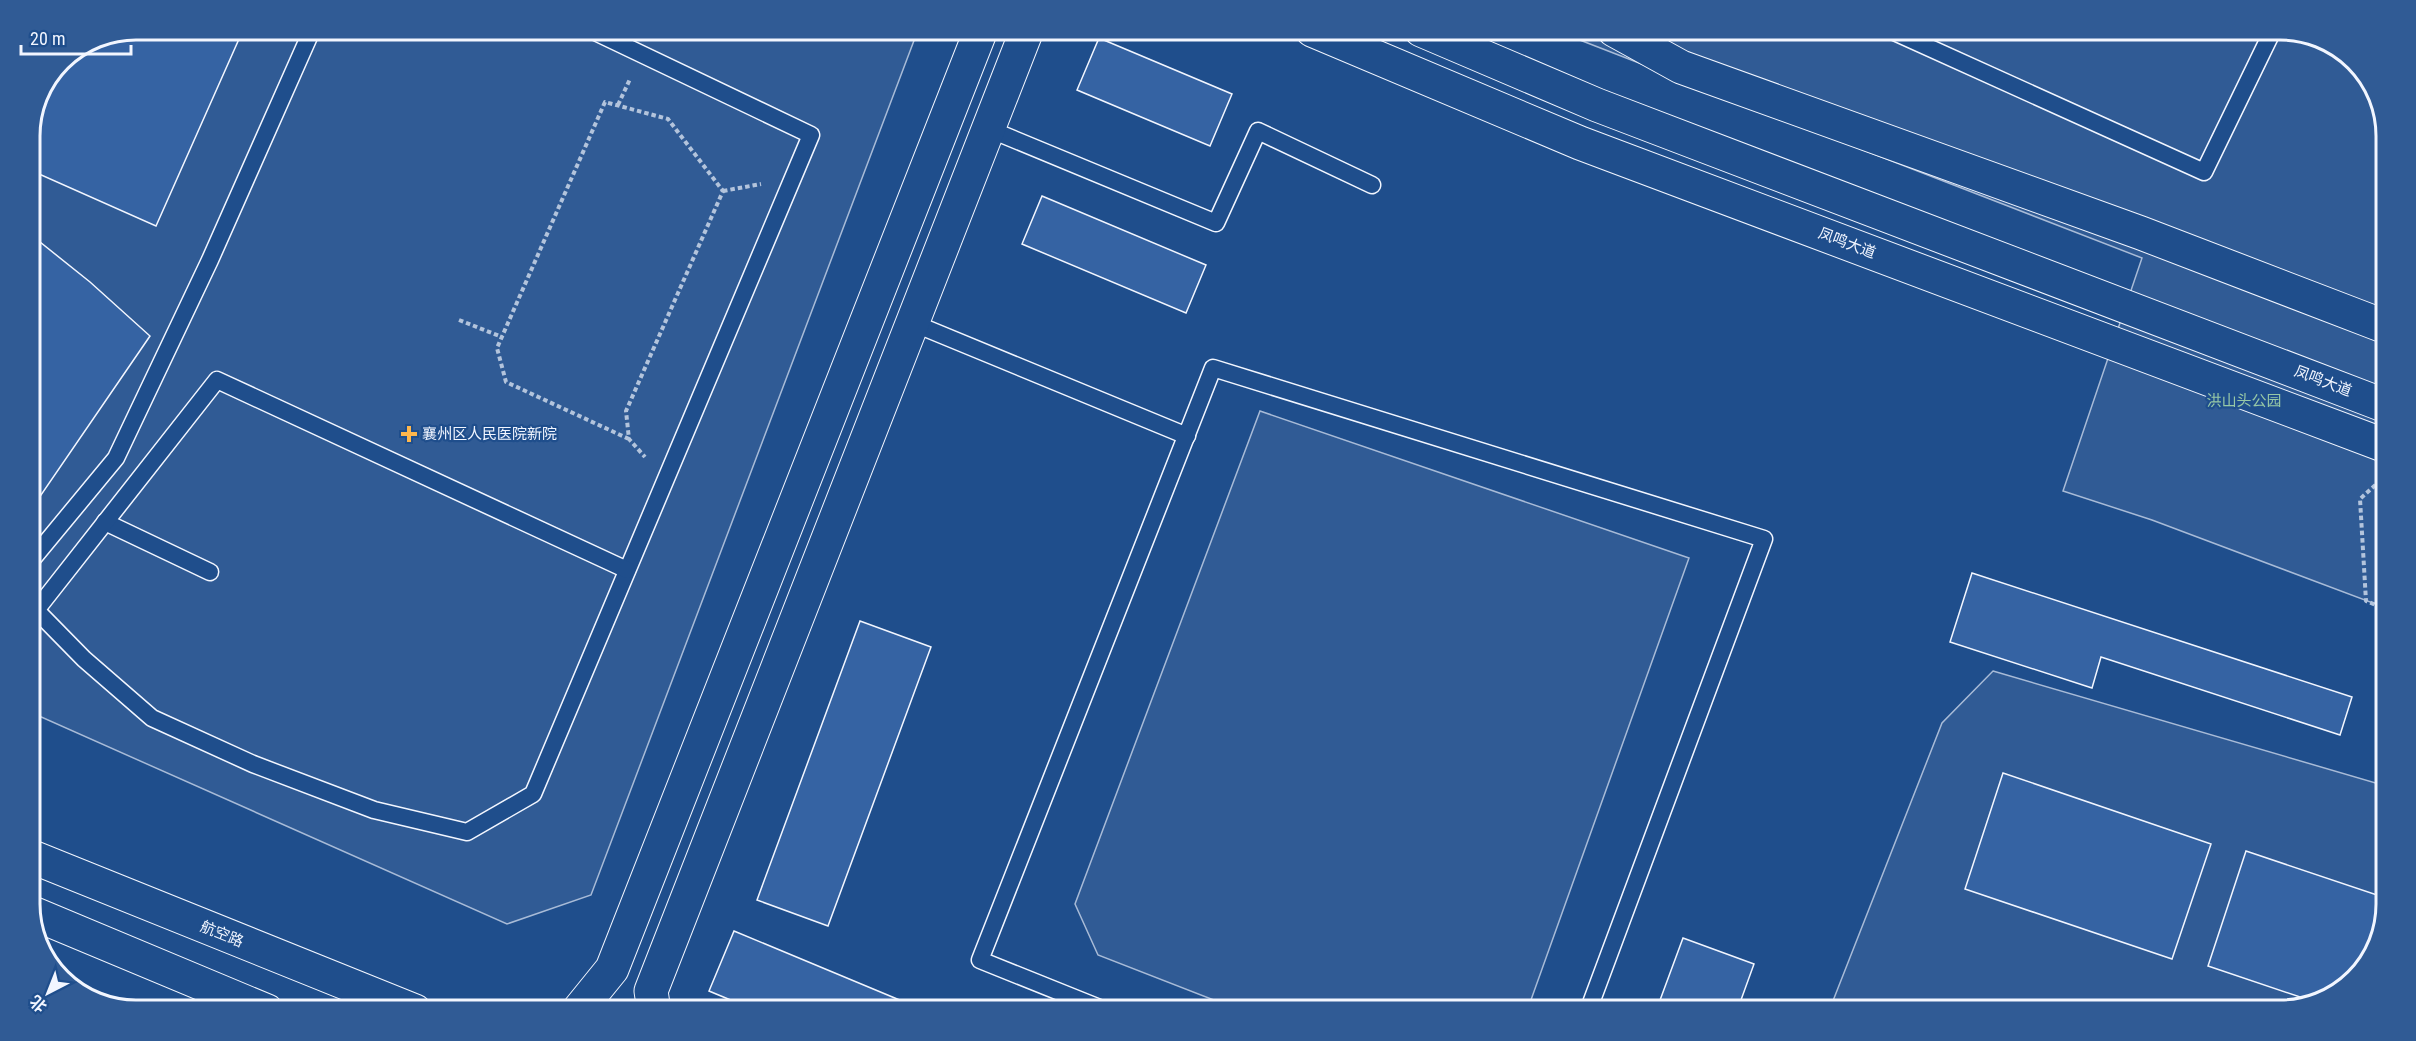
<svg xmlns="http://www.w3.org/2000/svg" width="2416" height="1041" font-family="'Roboto Condensed','Noto Sans SC',sans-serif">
<rect width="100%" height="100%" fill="#1f4e8c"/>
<!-- built -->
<g fill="#305b95" stroke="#a8bbd7" stroke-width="1.5">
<polygon points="137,30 918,30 591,895 507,924 30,712 30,130 61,61 96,38"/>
<polygon points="1554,30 2279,30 2320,38 2364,72 2386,130 2386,608 2152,520 2063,491 2142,258"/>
<polygon points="1260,411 1689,558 1527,1011 1242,1011 1098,955 1075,904"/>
<polygon points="1993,671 2386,786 2386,904 2378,945 2339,993 2280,1011 1829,1011 1942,723"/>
</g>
<!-- building -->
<g fill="#3563a3" stroke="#f2f6ff" stroke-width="1.5">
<polygon points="136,30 243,30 156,226 30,170 30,130 61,61 96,38"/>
<polygon points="1099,38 1232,94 1210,146 1077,90"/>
<polygon points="1042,196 1206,265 1186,313 1022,244"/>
<polygon points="30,234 90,282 150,336 30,511"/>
<polygon points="1972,573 2352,697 2340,735 2101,657 2092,688 1950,642"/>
<polygon points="860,621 931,647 828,926 757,900"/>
<polygon points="2003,773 2211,844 2172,959 1965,889"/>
<polygon points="2246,851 2386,898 2378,945 2339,993 2312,1001 2208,966"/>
<polygon points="734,931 926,1011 757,1011 709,991"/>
<polygon points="1683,938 1754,964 1737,1011 1656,1011"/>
</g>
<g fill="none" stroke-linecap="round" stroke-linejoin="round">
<defs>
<g id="lane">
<polyline points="1890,30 2204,172 2273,30"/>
<polyline points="989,129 1216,223 1258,131 1372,185"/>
<polyline points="913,323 1187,436"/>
<polyline points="105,522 210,572"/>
<polyline points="30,562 116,458 210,260 312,30"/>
<polyline points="30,604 84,659 152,718 253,764 374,810 467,832 533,794 811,135 591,30"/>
<polyline points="37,609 217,380 627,570"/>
<polyline points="1107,1011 980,960 1213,368 1764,539 1588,1011"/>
</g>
<g id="secondary">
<polyline points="1312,30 1580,143 2386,446"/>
<polyline points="1421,30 1597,105 2386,406"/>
<polyline points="1614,30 1681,67 2141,233 2386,327"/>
<polyline points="578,1011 612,969 981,30"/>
<polyline points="654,1011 651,991 1027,30"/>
</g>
<g id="primary">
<polyline points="30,856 415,1011"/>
<polyline points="30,912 267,1011"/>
</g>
</defs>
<!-- lane casing -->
<use href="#lane" stroke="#f2f6ff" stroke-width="19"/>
<!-- secondary casing -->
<use href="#secondary" stroke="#f2f6ff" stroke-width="35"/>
<!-- primary casing -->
<use href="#primary" stroke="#f2f6ff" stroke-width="35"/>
<!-- path -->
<g stroke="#b3c4dc" stroke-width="4" stroke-dasharray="4.5 3" stroke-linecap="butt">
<polyline points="618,105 630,79"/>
<polyline points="723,191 761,184"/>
<polyline points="459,320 502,337"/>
<polyline points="629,439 506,382 497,348 605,102 668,119 723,191 626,411 629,439 645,457"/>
<polyline points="2381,480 2360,499 2366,601 2386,609"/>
</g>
<!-- lane -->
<use href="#lane" stroke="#1f4e8c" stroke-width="16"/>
<!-- secondary -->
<use href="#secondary" stroke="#1f4e8c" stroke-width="33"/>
<!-- primary -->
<use href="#primary" stroke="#1f4e8c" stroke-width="33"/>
</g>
<!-- markers -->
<path fill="#ffb74d" stroke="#1f4e8c" stroke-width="2" d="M406 425h6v6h6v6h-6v6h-6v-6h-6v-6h6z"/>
<g text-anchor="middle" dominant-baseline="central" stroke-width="4.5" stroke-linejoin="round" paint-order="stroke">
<!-- street labels -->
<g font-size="15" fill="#f2f6ff" stroke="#1f4e8c">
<text transform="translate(1847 243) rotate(21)">凤鸣大道</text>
<text transform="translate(2323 381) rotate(21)">凤鸣大道</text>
<text transform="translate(222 934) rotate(22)">航空路</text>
</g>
<!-- park labels -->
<g font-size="15" fill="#97c8a6" stroke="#1f4e8c">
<text x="2244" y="401">洪山头公园</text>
</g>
<!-- poi labels -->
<g font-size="15" fill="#f2f6ff" stroke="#1f4e8c" text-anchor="start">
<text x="422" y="434">襄州区人民医院新院</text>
</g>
</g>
<!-- crop -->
<path d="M0 0H2416V1041H0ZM136 40H2280A96 96 0 0 1 2376 136V904A96 96 0 0 1 2280 1000H136A96 96 0 0 1 40 904V136A96 96 0 0 1 136 40Z" fill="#305b95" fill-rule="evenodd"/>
<path fill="none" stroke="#f2f6ff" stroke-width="3" d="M136 40H2280A96 96 0 0 1 2376 136V904A96 96 0 0 1 2280 1000H136A96 96 0 0 1 40 904V136A96 96 0 0 1 136 40Z"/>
<!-- north arrow -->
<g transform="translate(48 993) rotate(222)" stroke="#1f4e8c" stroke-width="4.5" paint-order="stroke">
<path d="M0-4.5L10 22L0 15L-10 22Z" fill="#f2f6ff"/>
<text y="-9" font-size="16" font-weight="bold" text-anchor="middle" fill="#f2f6ff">北</text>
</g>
<!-- scale -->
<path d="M21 45v9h110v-9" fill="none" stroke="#f2f6ff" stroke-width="3"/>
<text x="30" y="45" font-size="18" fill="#f2f6ff" stroke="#1f4e8c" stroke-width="4.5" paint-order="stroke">20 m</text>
</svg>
